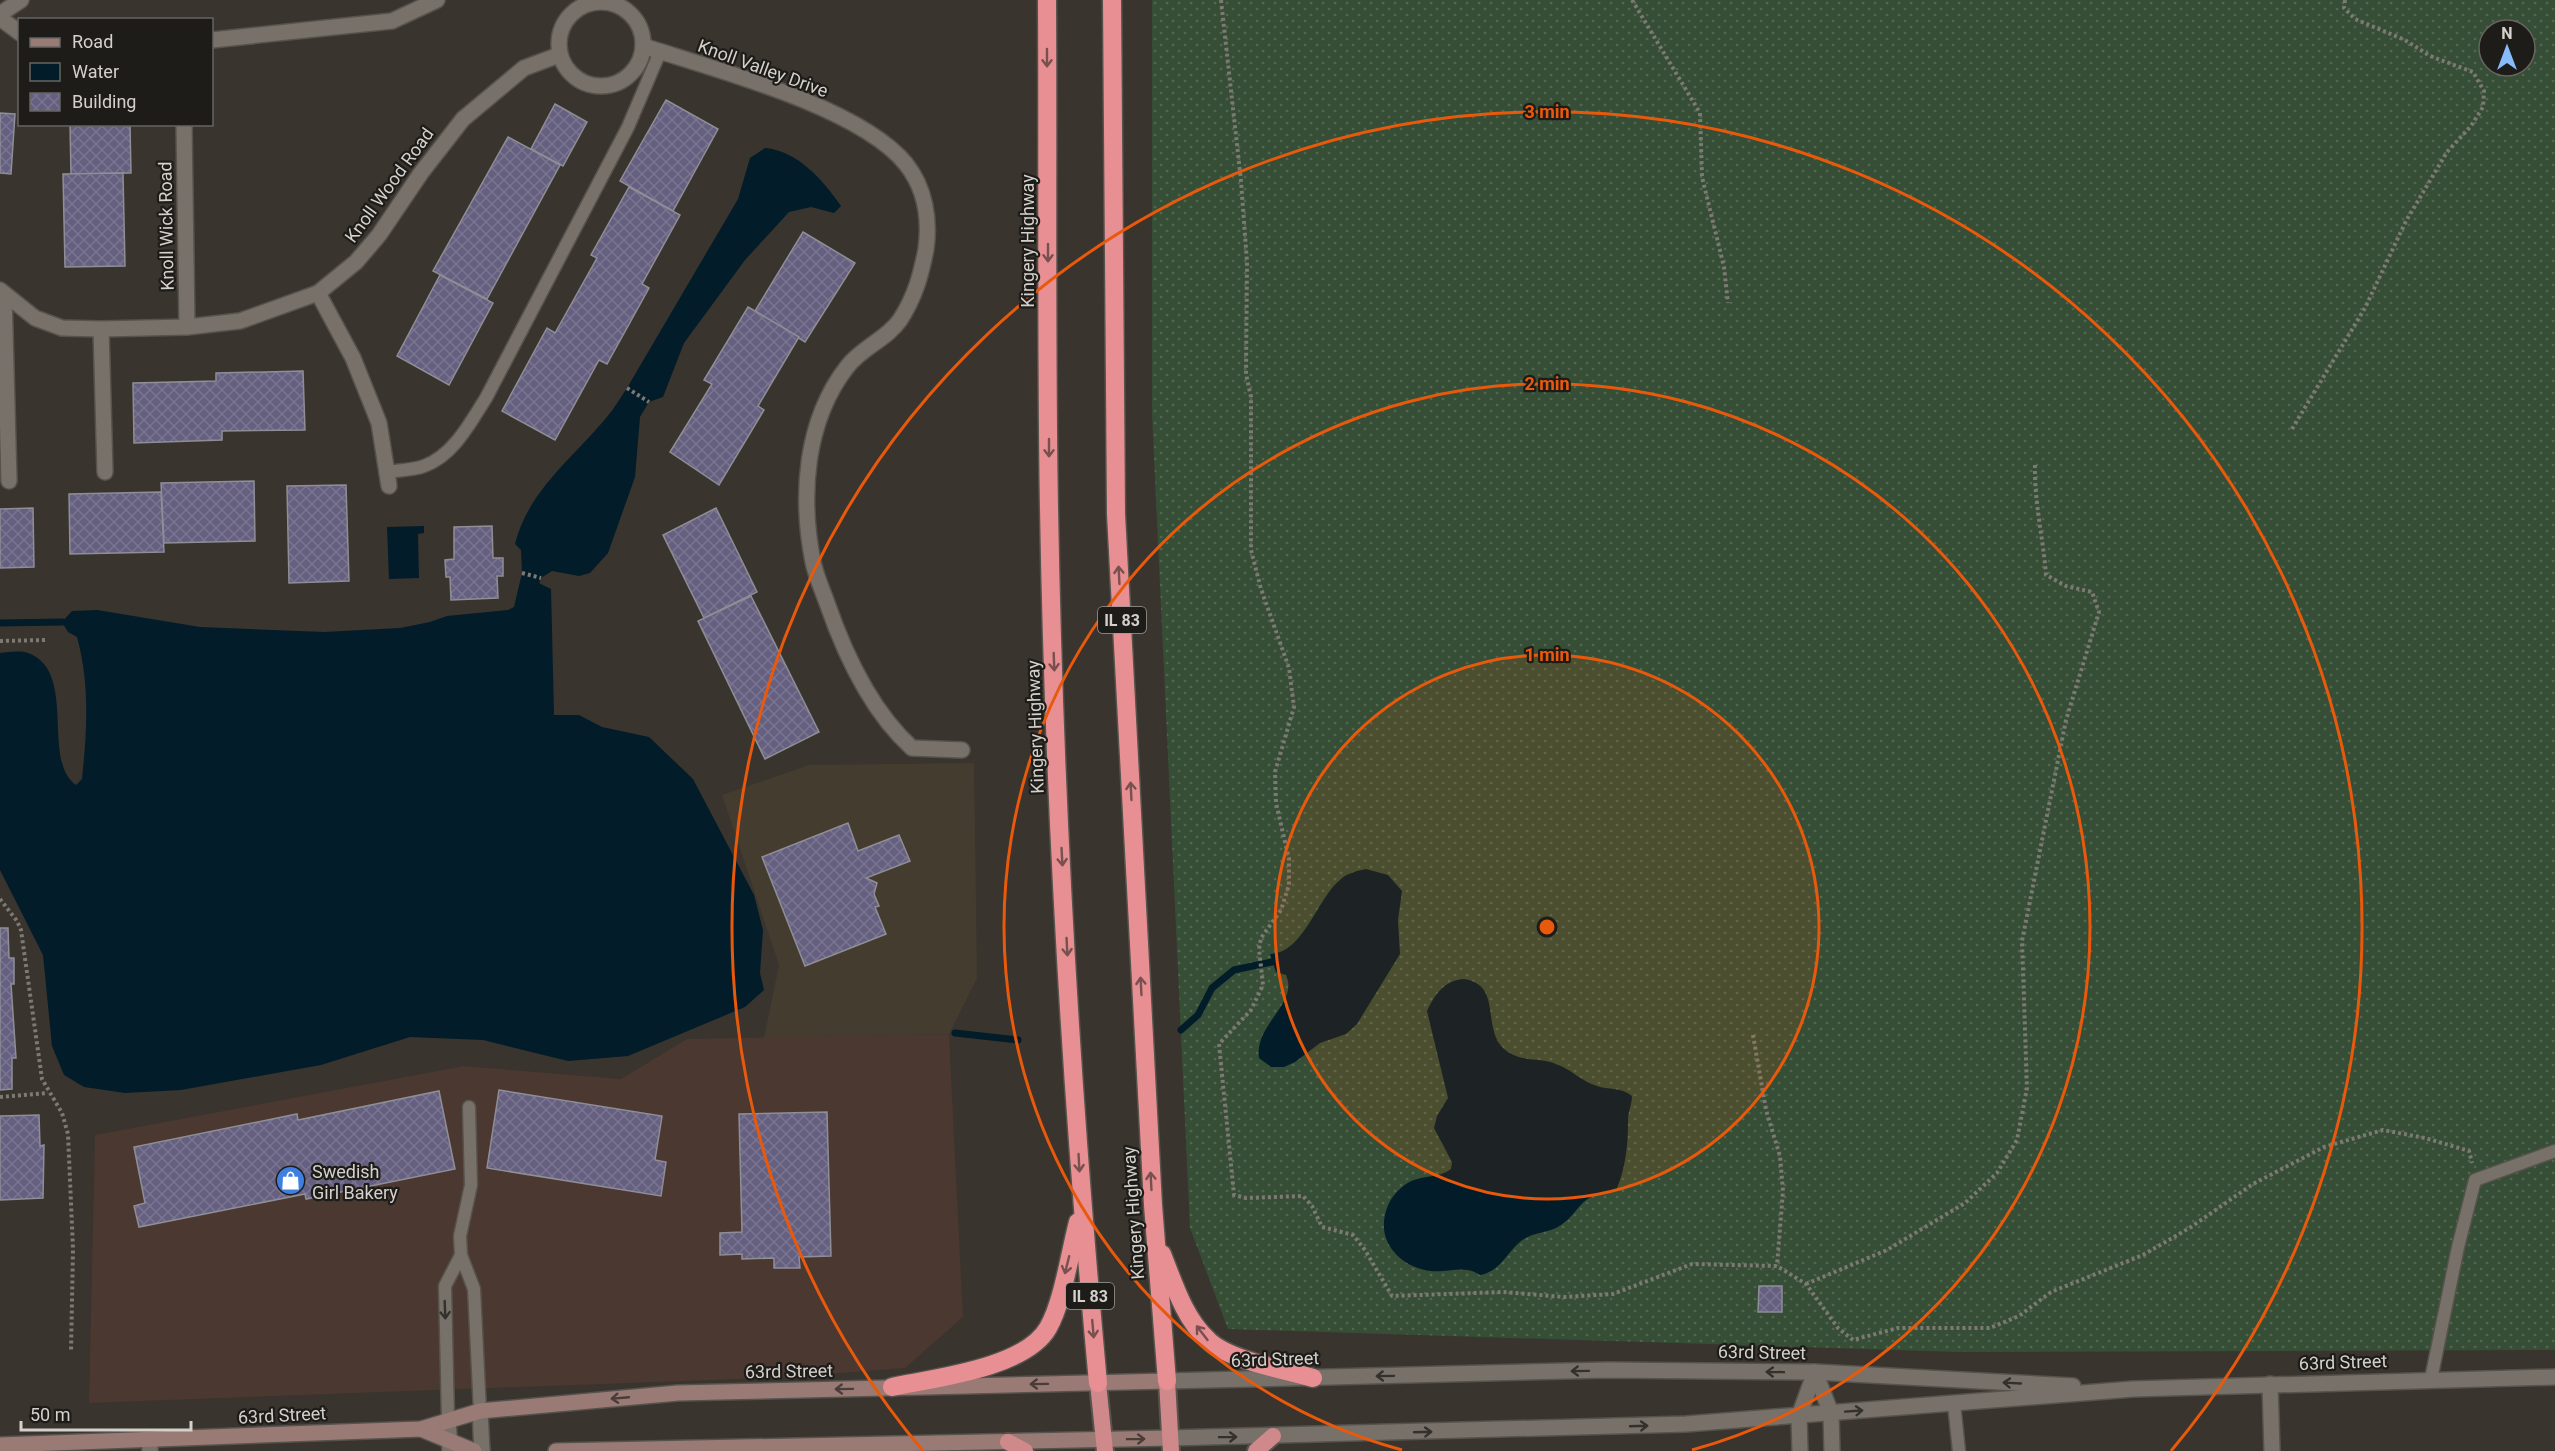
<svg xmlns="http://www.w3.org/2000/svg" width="2555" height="1451" font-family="Roboto,sans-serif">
<defs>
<pattern id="grass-dots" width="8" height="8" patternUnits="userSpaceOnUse" patternTransform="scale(1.5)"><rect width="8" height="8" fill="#364e35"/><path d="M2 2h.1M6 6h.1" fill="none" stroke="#526651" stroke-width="1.8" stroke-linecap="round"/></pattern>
<pattern id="building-cross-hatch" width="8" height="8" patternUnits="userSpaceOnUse" patternTransform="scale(1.5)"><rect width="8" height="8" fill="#655f80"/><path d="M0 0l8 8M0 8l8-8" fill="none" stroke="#7a7591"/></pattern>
</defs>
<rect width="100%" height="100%" fill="#39342d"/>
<!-- commercial -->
<polygon fill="#4b3830" points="949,1034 963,1317 905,1368 789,1377 89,1403 95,1135 464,1066 621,1079 687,1039"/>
<!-- built -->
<polygon fill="#453c30" points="974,763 977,978 949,1034 764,1038 779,965 722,795 809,765"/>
<!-- grass -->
<path fill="url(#grass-dots)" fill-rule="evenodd" d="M1152 0H2555V1350L1959 1352 1228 1329 1190 1228 1152 414ZM2489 30H2525V66H2489Z"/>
<!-- water -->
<g fill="#021c2a">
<path d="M765 148C798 151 823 180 841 206L834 213 811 207 789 212 745 260 684 343 663 397 649 402 640 417 635 477 608 553 590 573 579 576 552 571 541 578 539 583 551 589 554 715H579L602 727 649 737 693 779 754 895 763 930 760 973 764 990 745 1007 628 1056 568 1061 483 1040 410 1037 321 1065 181 1090 125 1093 84 1087 64 1075 52 1046 43 955 0 870V653C8 652 20 650 28 653 78 671 41 761 76 785L82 779C87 731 90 684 77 637L68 632 62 622 72 611 97 610 200 627 324 632 400 628 430 622 447 616 508 610 514 607 522 573 521 550 515 544C528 491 573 458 606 418 614 409 620 398 627 388L738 199 750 158Z"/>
<polygon points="424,526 424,533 418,534 419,578 389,579 387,527"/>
<path d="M1366 869 1388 875 1402 891 1398 920 1400 954 1357 1024 1346 1034 1320 1043 1295 1062 1284 1067H1271L1259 1058C1254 1024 1299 1004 1286 975L1276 972 1270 954C1303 954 1318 897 1340 880 1347 873 1357 871 1366 869Z"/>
<path d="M1464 979C1503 985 1481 1028 1504 1049 1520 1063 1539 1057 1556 1064 1571 1069 1582 1082 1597 1086 1608 1090 1622 1087 1632 1096 1632 1104 1628 1111 1628 1120 1628 1145 1626 1167 1616 1191 1576 1193 1583 1213 1556 1228 1545 1233 1531 1233 1521 1241 1506 1253 1501 1271 1480 1275 1464 1264 1449 1273 1431 1271 1409 1269 1386 1252 1384 1229 1383 1213 1389 1198 1401 1188 1419 1172 1435 1181 1451 1169L1452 1162 1434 1128 1437 1116 1448 1098 1427 1011C1435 994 1445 980 1464 979Z"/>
</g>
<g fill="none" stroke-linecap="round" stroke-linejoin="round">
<!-- stream -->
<g stroke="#021c2a" stroke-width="7">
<polyline points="0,623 62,622"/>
<polyline points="1181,1030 1198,1015 1212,988 1234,970 1272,962"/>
<polyline points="955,1033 1018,1040"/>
</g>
</g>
<!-- building -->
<g fill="url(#building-cross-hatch)" stroke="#8f8e97" stroke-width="1.5">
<polygon points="666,100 718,129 673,211 620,181"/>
<polygon points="555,104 587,122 563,166 531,149"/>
<polygon points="0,113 15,114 11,174 0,173"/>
<polygon points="70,124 130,124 131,173 71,174"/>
<polygon points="508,137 560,165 487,299 433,271"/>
<polygon points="123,173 125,266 65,267 63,174"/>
<polygon points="629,187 680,215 642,284 649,288 607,364 599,360 555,440 502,411 547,328 555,333 597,258 591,255"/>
<polygon points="803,232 855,263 805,342 755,311"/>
<polygon points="440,275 493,303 449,385 397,356"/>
<polygon points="748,307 799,337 758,406 764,410 719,485 670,452 712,384 704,380"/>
<polygon points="303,371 305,430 222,431 222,440 134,443 133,383 216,381 216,373"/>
<polygon points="254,481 255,541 164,543 161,483"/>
<polygon points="346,485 349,581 289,583 287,486"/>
<polygon points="161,492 164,552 70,554 69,494"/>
<polygon points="33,508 34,567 0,568 0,509"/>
<polygon points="716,508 757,592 704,618 663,535"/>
<polygon points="492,526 493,558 503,558 503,576 497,576 498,598 451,600 450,577 446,577 445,560 454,559 454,527"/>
<polygon points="751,596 819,732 765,759 698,621"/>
<polygon points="848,823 858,851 899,835 910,861 866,878 877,883 874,894 879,906 875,907 886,934 805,966 762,857"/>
<polygon points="0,928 8,928 9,958 14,958 14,984 11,984 16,1058 12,1058 12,1089 0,1090"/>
<polygon points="499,1090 662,1116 655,1160 666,1162 661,1196 487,1168"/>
<polygon points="439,1091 455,1169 306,1199 305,1194 139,1227 134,1206 145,1203 134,1147 297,1114 298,1120"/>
<polygon points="827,1112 831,1256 799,1257 800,1268 774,1268 774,1258 742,1259 742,1254 720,1255 720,1233 742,1232 739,1114"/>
<polygon points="39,1115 40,1146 44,1145 43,1198 0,1200 0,1116"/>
<polygon points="1759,1286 1782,1286 1782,1312 1758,1312"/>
</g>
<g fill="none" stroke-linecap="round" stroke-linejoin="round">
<defs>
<g id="service">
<path d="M387 472C399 470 413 470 424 466 453 456 470 423 486 398L628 127 660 52"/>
<polyline points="469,1107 471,1185 460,1236 461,1255 474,1289 480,1411"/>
<polyline points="2431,1379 2458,1247 2475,1180 2555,1151"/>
<polyline points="1954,1404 1959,1451"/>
<polyline points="448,1419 445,1286 461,1255"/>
</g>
<g id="minor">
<circle cx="601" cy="44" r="42"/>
<polyline points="0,14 21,0"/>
<polyline points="0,18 20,33"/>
<polyline points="212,40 392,21 437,0"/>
<path d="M643 46C714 69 860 107 906 164 925 188 930 219 926 249 921 275 915 297 900 320 887 339 861 348 847 367 805 421 800 496 813 562 816 576 822 589 827 603 845 655 871 711 912 748L962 750"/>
<polyline points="184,124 187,327"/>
<polyline points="0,290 35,318 62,328 101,329 187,327 240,321 318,293 356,262 379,235 421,173 463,119 524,68 559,55"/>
<polyline points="318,293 353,358 379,423 389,486"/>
<polyline points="4,294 9,481"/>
<polyline points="101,329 105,472"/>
<polyline points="1815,1372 1831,1413 1832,1451"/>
<polyline points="2270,1384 2272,1451"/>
<polyline points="480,1411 482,1451"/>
<polyline points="448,1419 450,1451"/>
<polyline points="150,1451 150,1441"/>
<polyline points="1800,1451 1799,1416 1815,1372"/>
</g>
<g id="tertiary">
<polyline points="1167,1381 1607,1370 1815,1372 2073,1386"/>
<polyline points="1169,1438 1686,1424 2133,1389 2555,1377"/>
</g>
<g id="secondary">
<polyline points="421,1429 474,1451"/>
<polyline points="0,1445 421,1429 480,1411 678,1393 1167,1381"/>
<polyline points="556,1451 1169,1438"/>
</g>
<g id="trunk">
<polyline points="1167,1381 1171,1451"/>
<polyline points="1098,1383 1105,1451"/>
<polyline points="1008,1442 1025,1451"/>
<polyline points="1256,1451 1273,1436"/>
</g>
<g id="motorway">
<path d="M1047 0C1048 169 1046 339 1049 508 1054 800 1071 1092 1098 1383"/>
<polyline points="1112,0 1116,514 1153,1205 1167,1381"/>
<path d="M1162 1254C1174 1284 1184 1318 1208 1340 1228 1360 1285 1370 1313 1378"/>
<path d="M892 1387C935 1378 1025 1368 1048 1328 1063 1302 1070 1252 1078 1222"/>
</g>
</defs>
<!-- service casing -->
<use href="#service" stroke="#56524c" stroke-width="15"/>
<!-- minor casing -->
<use href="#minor" stroke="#56524c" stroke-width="18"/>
<!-- tertiary casing -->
<use href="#tertiary" stroke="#56524c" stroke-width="18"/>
<!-- secondary casing -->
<use href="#secondary" stroke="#56524c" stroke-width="18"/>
<!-- trunk casing -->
<use href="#trunk" stroke="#56524c" stroke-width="20"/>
<!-- motorway casing -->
<use href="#motorway" stroke="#56524c" stroke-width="21"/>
<!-- path -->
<g stroke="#7d7973" stroke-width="4" stroke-dasharray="3 3" stroke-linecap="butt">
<polyline points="1221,0 1241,181 1247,262 1246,374 1251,397 1251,550 1261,589 1289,668 1294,707 1275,772 1276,803 1289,859 1289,885 1281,910 1261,938 1259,949 1263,985 1251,1010 1219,1044 1234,1195 1246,1198 1303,1196 1312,1206 1322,1227 1353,1235 1365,1250 1392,1296 1503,1292 1565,1297 1613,1294 1692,1264 1777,1266 1806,1284 1838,1328 1853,1340 1898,1328 1990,1328 2019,1316 2051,1292 2143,1255 2191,1227 2253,1184 2324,1147 2383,1130 2425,1138 2469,1151 2472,1163"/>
<polyline points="1632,0 1700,113 1702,177 1724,267 1728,303"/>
<polyline points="627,388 649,402"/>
<polyline points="2292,429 2365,308 2406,221 2447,152 2471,126 2483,107 2484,91 2473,72 2430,56 2405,40 2355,19 2344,8 2345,0"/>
<polyline points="522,573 541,578"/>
<polyline points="0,641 45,640"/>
<polyline points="0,899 17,921 21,930 42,1079 62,1113 68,1134 73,1249 71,1352"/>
<polyline points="1753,1035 1766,1110 1780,1156 1783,1191 1777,1266"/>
<polyline points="0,1097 48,1093"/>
<path d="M1806 1284 1887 1250 1965 1203 1997 1173 2017 1140 2027 1088 2022 941 2066 720 2099 612 2092 592 2066 586 2046 575C2043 536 2034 502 2035 463"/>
</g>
<!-- service -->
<use href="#service" stroke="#777169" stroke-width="12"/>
<!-- minor -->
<use href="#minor" stroke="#777169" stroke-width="15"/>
<!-- tertiary -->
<use href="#tertiary" stroke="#777169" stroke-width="15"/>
<!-- secondary -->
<use href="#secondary" stroke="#997a75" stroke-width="15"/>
<!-- trunk -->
<use href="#trunk" stroke="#d0898a" stroke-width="16"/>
<!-- motorway -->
<use href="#motorway" stroke="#e78f92" stroke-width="18"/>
</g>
<!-- one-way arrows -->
<defs><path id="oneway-shaft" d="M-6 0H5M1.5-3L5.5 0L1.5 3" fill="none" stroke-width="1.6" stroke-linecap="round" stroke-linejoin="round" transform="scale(1.5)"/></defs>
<g stroke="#78504f">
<use href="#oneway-shaft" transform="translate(1047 58) rotate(90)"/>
<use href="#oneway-shaft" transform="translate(1048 253) rotate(90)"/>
<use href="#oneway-shaft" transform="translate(1049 448) rotate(90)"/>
<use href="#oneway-shaft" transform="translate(1119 575) rotate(-93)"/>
<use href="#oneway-shaft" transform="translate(1054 662) rotate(88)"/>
<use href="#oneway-shaft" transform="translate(1131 791) rotate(-93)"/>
<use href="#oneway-shaft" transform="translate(1062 857) rotate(87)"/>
<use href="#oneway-shaft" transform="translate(1067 947) rotate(87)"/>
<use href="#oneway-shaft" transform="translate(1141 986) rotate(-93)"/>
<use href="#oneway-shaft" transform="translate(1079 1163) rotate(87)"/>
<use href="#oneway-shaft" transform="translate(1151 1181) rotate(-93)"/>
<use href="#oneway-shaft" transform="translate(1067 1265) rotate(104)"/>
<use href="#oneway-shaft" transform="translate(1093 1329) rotate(85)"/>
<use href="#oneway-shaft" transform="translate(1202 1333) rotate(-128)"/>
</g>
<g stroke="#34312d">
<use href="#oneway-shaft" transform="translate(445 1310) rotate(88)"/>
<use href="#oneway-shaft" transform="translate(1580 1371) rotate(179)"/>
<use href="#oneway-shaft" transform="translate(1775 1372) rotate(-179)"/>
<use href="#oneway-shaft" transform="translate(1385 1376) rotate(179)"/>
<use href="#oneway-shaft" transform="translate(2012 1383) rotate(-177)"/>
<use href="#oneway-shaft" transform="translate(1854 1411) rotate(-4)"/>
<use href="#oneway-shaft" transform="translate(1639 1426) rotate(-2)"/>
<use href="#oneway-shaft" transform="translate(1423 1432) rotate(-2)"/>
<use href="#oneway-shaft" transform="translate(1228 1437) rotate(-1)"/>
</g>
<g stroke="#493d39">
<use href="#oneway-shaft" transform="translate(1039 1384) rotate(179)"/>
<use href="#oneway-shaft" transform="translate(844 1389) rotate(179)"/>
<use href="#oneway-shaft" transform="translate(620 1398) rotate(175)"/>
<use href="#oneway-shaft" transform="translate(1136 1439) rotate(-1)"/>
</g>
<!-- distance rings -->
<circle cx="1547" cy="927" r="272" fill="#e8590c" fill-opacity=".12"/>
<g fill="none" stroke="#e8590c" stroke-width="3">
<circle cx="1547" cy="927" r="272"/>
<path d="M1402 1450A543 543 0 1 1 1692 1450"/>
<path d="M923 1451A815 815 0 1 1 2171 1451"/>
</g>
<!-- icons -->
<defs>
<symbol id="shop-disc" viewBox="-11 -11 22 22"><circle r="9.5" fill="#3f7fe0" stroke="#1e1c19"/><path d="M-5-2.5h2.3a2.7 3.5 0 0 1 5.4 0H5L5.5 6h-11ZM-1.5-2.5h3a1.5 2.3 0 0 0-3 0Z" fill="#fff"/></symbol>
</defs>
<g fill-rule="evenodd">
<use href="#shop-disc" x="274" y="1164" width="33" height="33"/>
</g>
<g text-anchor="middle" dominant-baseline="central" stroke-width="4.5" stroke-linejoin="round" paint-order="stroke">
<!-- shield labels -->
<g fill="#1e1c19" stroke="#9d9b96" stroke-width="1.5">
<rect x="1098" y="607" width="48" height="26" rx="4.5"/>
<rect x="1066" y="1283" width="48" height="26" rx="4.5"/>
</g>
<g font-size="16" font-weight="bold" fill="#d4d1cc">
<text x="1122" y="620">IL 83</text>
<text x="1090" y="1296">IL 83</text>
</g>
<!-- street labels -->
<g font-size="18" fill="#d4d1cc" stroke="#1e1c19">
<text transform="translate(763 68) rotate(20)">Knoll Valley Drive</text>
<text transform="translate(389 185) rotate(-54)">Knoll Wood Road</text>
<text transform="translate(166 226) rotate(-91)">Knoll Wick Road</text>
<text transform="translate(1027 241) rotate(-90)">Kingery Highway</text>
<text transform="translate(1035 727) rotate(-92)">Kingery Highway</text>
<text transform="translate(1133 1213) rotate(-94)">Kingery Highway</text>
<text transform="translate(1762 1352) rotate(1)">63rd Street</text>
<text transform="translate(1275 1359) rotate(-2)">63rd Street</text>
<text transform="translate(2343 1362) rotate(-2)">63rd Street</text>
<text transform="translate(789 1371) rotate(-1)">63rd Street</text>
<text transform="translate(282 1415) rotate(-3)">63rd Street</text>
</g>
<!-- poi labels -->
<g font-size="18" fill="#d4d1cc" stroke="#1e1c19" text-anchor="start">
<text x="312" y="1171">Swedish<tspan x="312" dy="21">Girl Bakery</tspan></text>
</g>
</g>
<circle cx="1547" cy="927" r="9" fill="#e8590c" stroke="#1e1c19" stroke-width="3"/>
<g font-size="18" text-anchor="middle" font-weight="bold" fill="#e8590c" stroke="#1e1c19" stroke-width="4.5" stroke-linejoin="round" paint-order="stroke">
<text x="1547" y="118">3 min</text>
<text x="1547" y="390">2 min</text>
<text x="1547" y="661">1 min</text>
</g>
<!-- legend -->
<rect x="18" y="18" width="195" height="108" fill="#1e1c19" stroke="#676461" stroke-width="1.5"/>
<rect x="30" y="38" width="30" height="9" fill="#997a75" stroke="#676461" stroke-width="1.5"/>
<text x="72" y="48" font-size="18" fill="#d4d1cc">Road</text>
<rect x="30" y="63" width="30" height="18" fill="#021c2a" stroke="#676461" stroke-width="1.5"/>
<text x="72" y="78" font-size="18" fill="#d4d1cc">Water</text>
<rect x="30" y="93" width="30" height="18" fill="url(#building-cross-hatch)" stroke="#676461" stroke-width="1.5"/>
<text x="72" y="108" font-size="18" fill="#d4d1cc">Building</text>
<!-- north arrow -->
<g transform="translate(2507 48)"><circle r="28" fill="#1e1c19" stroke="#676461" stroke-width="1.5"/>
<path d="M0-4.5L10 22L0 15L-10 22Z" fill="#87bbfb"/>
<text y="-9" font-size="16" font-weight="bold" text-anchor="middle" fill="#d4d1cc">N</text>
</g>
<!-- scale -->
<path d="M21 1421v9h170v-9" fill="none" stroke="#d4d1cc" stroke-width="3"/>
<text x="30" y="1421" font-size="18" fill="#d4d1cc" stroke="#1e1c19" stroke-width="4.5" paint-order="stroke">50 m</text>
</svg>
